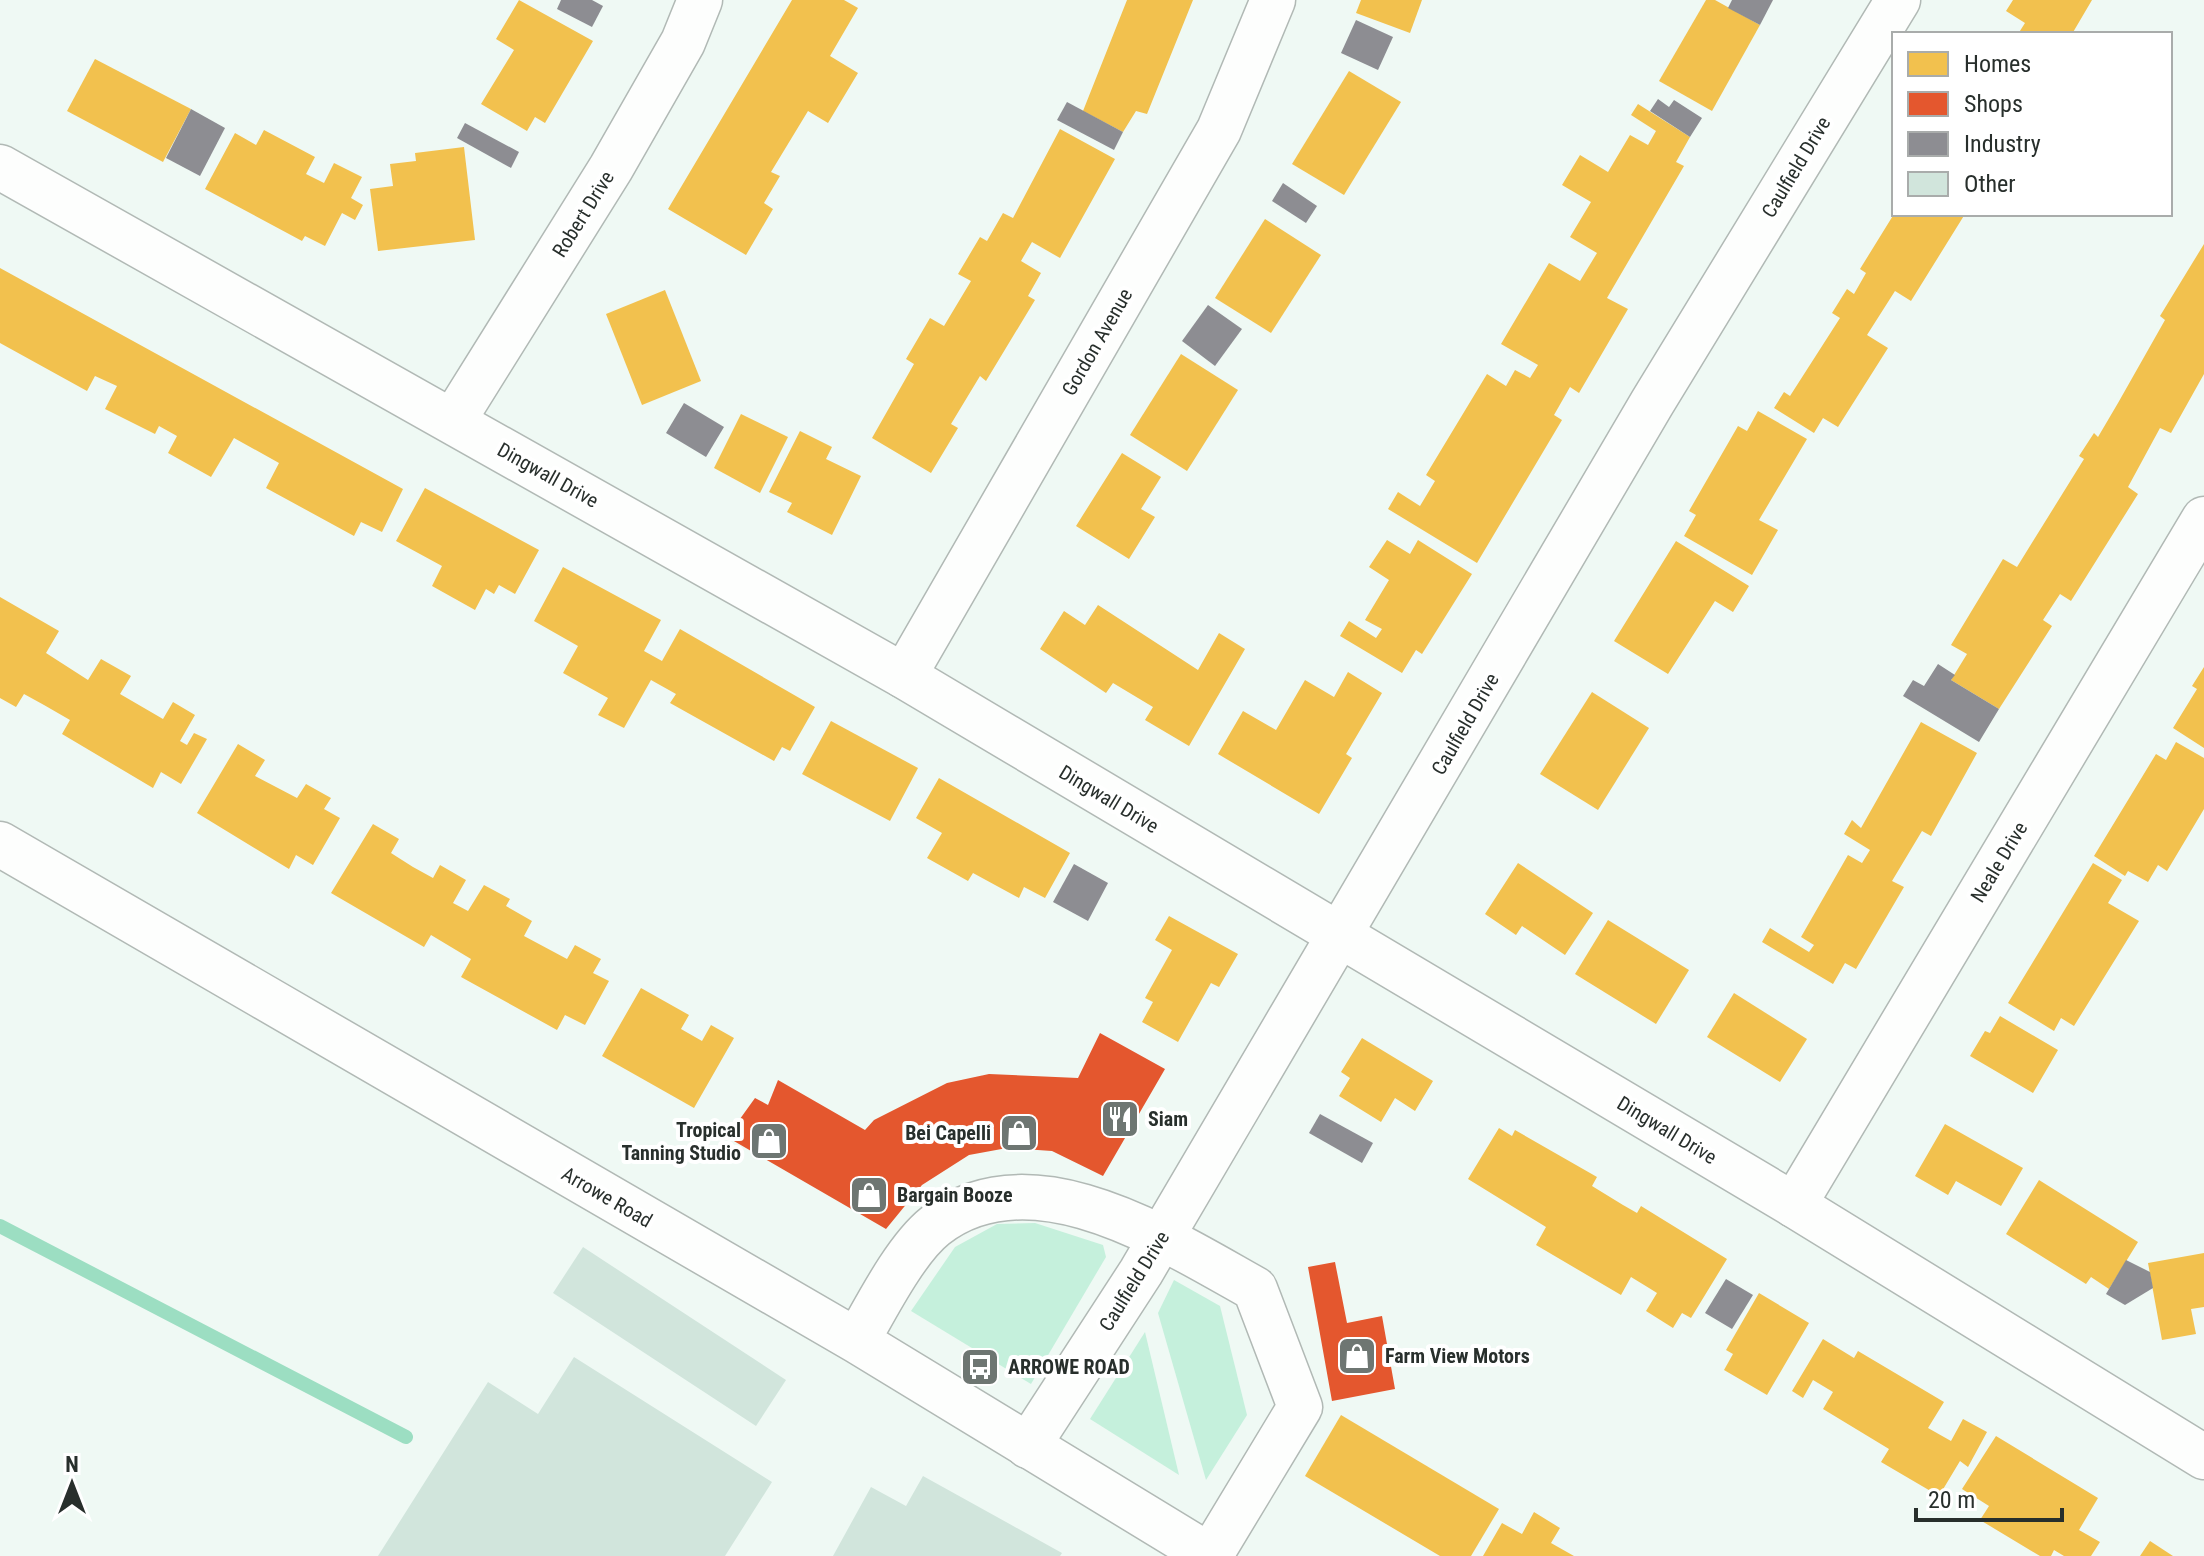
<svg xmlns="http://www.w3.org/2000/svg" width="2204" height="1556" font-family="'Roboto Condensed',sans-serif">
<rect width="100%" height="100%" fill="#eff9f4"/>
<!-- green -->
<g fill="#c5f0dc">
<polygon points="1035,1223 1103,1245 1106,1257 1031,1384 911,1311 955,1247 997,1224"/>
<polygon points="1174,1280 1220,1306 1247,1415 1206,1480 1158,1313"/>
<polygon points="1145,1332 1179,1475 1090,1419"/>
</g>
<!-- homes -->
<g fill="#f2c14e">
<polygon points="519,0 593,41 545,123 535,117 527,131 481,104 514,50 496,39"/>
<polygon points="792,0 844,0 858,8 830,56 858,73 828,123 808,111 771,172 780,176 764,203 773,209 746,255 668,209"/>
<polygon points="1127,0 1193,0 1147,114 1136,111 1123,132 1083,111"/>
<polygon points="1361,0 1422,0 1410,33 1356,13"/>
<polygon points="1706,0 1715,0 1760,25 1712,111 1659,81"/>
<polygon points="2013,0 2092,0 2072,34 2018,34 2025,23 2006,11"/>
<polygon points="95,59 191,109 163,162 67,111"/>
<polygon points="1349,71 1401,102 1344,195 1292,164"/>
<polygon points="1638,104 1690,137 1676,162 1684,166 1607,298 1628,309 1579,393 1570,387 1554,415 1562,420 1477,563 1388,509 1398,492 1420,506 1435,481 1426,475 1487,374 1506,386 1515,370 1530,378 1538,365 1501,344 1549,263 1580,281 1597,253 1570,237 1591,202 1562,185 1580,155 1608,172 1630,135 1648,145 1656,131 1631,115"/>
<polygon points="1060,129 1115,159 1060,258 1032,242 1021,261 1041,273 1028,296 1035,300 986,381 980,376 951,424 958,428 931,473 872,438 914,364 906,359 930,318 944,326 971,281 958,274 980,237 987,241 1003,213 1013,218"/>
<polygon points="264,130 315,157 306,174 324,183 334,163 362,177 351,198 363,205 355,220 342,213 325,246 305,236 302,241 205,189 235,133 256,145"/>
<polygon points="464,147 475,240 378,251 370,189 393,186 390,164 416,161 415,153"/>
<polygon points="1894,214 1965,214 1911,301 1895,291 1867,335 1888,348 1838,427 1823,418 1814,433 1774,408 1784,392 1790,396 1840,318 1832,313 1847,289 1854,294 1866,273 1860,269"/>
<polygon points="1265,219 1321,255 1271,333 1215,298"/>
<polygon points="2204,244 2204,374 2171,433 2160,428 2128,487 2138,494 2071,601 2060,594 2043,620 2052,626 1999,709 1951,680 1967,654 1951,645 2003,559 2017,567 2084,459 2079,456 2094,433 2098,437 2118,403 2165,320 2160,316"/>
<polygon points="0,268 403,489 382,532 361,522 354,536 266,488 279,463 234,438 211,477 168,453 177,436 159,426 155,434 105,409 117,386 95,376 87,391 0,343"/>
<polygon points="665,290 701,381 642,405 606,314"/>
<polygon points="1181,354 1238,390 1187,471 1130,435"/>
<polygon points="1758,411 1807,439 1759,520 1778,530 1752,575 1684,536 1696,515 1689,511 1738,426 1747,431"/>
<polygon points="741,414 788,437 760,493 714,468"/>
<polygon points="800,431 832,447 826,459 861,476 832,535 787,512 792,503 769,492"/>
<polygon points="1122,453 1161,477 1141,509 1155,517 1129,559 1076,526"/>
<polygon points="425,488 539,550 515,594 499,585 494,594 486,589 475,610 432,586 442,566 396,541"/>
<polygon points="1387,540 1410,554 1418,540 1472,574 1422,654 1416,650 1402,673 1340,636 1349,621 1376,638 1382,629 1365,620 1389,580 1369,567"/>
<polygon points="1676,541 1749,586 1733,612 1715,601 1668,674 1614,641"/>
<polygon points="563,567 661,620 644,651 662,661 680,629 815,707 790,751 782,747 774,761 670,703 676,694 651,680 624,728 598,715 608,698 563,673 578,646 534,621"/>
<polygon points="0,597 59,631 46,653 88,680 101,659 131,676 120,694 163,719 173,702 195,715 180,741 187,745 194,733 207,739 181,784 161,772 153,788 62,734 70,720 44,705 24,694 16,707 0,698"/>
<polygon points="1098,605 1198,670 1219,633 1245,649 1189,746 1145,720 1153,707 1113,683 1106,693 1040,649 1064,611 1085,625"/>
<polygon points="2204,667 2204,748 2173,728 2197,689 2192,686"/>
<polygon points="1348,672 1382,693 1346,754 1352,758 1319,814 1218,754 1243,711 1276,730 1305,680 1334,697"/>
<polygon points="1592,692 1649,728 1598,810 1540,774"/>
<polygon points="831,721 918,768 890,821 802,774"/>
<polygon points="1921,722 1977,753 1931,836 1922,831 1892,881 1904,887 1856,969 1845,963 1833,984 1762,942 1770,928 1809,952 1814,945 1801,937 1848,855 1862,863 1870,850 1844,834 1852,820 1861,828"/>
<polygon points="2176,742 2204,758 2204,809 2167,871 2158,865 2148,882 2128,871 2125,876 2094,856 2156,754 2166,760"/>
<polygon points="238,744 265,760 255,776 297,798 306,784 331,798 324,809 340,818 313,865 296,855 289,869 197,813"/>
<polygon points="939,778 1070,853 1045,898 1024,887 1019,898 973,873 968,881 927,858 942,833 916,818"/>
<polygon points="373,824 399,839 391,853 413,867 433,878 440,865 466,880 453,903 468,911 484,885 510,899 506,906 532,921 524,936 567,959 575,945 601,959 593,973 609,981 585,1025 565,1015 557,1030 461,977 471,959 431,935 424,947 331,893"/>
<polygon points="1518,863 1593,913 1565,955 1522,926 1516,935 1485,914"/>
<polygon points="2093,863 2122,880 2108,903 2139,921 2074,1026 2061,1018 2054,1031 2008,1003"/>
<polygon points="1169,916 1238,954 1219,987 1211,983 1178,1042 1142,1022 1153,1002 1145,998 1172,950 1155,940"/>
<polygon points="1608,920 1689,970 1656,1024 1575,974"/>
<polygon points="641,988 689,1015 681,1029 702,1041 711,1025 734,1038 694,1108 602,1056"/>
<polygon points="1734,993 1807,1039 1780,1082 1707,1037"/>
<polygon points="2000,1016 2058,1050 2033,1093 1970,1056 1985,1031 1990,1033"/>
<polygon points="1362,1038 1433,1081 1415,1111 1395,1098 1381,1122 1339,1096 1350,1078 1341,1072"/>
<polygon points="1945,1124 2023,1168 2001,1206 1956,1181 1948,1195 1915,1176"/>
<polygon points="1499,1128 1512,1136 1515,1130 1597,1177 1592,1186 1623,1205 1637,1213 1641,1206 1727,1259 1691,1318 1682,1313 1673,1328 1646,1311 1657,1293 1649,1288 1631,1277 1621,1295 1536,1245 1546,1227 1468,1179"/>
<polygon points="2039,1180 2138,1242 2109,1289 2091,1277 2086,1284 2006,1234"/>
<polygon points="2204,1253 2204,1307 2191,1309 2196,1334 2162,1340 2148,1263"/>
<polygon points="1759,1293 1809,1323 1767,1395 1724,1370 1733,1354 1726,1350"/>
<polygon points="1823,1339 1854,1358 1858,1351 1944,1402 1928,1428 1951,1441 1963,1419 1987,1432 1968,1467 1960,1461 1939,1496 1881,1462 1889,1449 1823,1409 1833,1392 1813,1380 1803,1398 1792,1391"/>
<polygon points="1341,1415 1499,1509 1471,1556 1440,1556 1305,1476"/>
<polygon points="1996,1436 2098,1498 2079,1530 2100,1542 2091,1556 2064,1556 2054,1550 2051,1556 2040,1556 1980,1520 1989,1506 1962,1489"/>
<polygon points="1534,1512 1560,1528 1551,1543 1574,1556 1483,1556 1502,1523 1522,1534"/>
<polygon points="2150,1541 2173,1556 2140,1556"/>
</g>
<!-- shops -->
<g fill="#e4572e">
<polygon points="1100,1033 1165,1069 1103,1176 1052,1151 1007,1148 969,1155 922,1185 886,1229 727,1137 755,1098 768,1105 778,1080 865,1130 874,1120 947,1083 989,1074 1078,1078"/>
<polygon points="1335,1262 1347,1323 1382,1316 1395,1389 1332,1401 1308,1267"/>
</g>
<!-- industry -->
<g fill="#8d8d92">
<polygon points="561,0 592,0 603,6 592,27 557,9"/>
<polygon points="1732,0 1773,0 1760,25 1728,8"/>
<polygon points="1356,20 1393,37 1378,70 1341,53"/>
<polygon points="1658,99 1669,107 1674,100 1702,118 1690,137 1650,111"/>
<polygon points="1067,102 1123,132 1114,150 1057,120"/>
<polygon points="191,109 225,128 200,176 166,158"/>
<polygon points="465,123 519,152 511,168 457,138"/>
<polygon points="1283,183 1317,206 1306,223 1272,201"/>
<polygon points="1208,305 1242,329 1215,366 1182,341"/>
<polygon points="684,403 724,427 706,457 666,433"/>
<polygon points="1938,664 1955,675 1951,680 1999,709 1979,742 1903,696 1913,680 1924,686"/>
<polygon points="1074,864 1108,883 1088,921 1053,902"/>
<polygon points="1320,1114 1373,1143 1362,1163 1309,1133"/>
<polygon points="2126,1260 2150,1272 2153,1288 2125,1305 2106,1294"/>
<polygon points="1726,1279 1753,1295 1732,1329 1705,1313"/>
</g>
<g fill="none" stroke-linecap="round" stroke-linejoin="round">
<!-- stream -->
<polyline stroke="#9cdec2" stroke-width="14" points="0,1226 406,1437"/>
</g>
<!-- building -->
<g fill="#d1e5dc">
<polygon points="583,1247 786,1380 756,1426 553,1293"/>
<polygon points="574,1357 772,1482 725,1556 378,1556 488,1382 538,1414"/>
<polygon points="923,1476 1062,1553 1060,1556 833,1556 871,1487 906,1506"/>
</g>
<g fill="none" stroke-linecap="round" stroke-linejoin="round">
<defs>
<g id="minor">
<polyline points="0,167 904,676 1794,1205 2204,1457"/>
<polyline points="453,421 611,168 683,42 700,0"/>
<polyline points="904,676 1219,130 1273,0"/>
<path d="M0 844 857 1341 1210 1556 1300 1407 1255 1289C1167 1240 1031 1151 935 1226 905 1250 876 1308 857 1341"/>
<polyline points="1794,1205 2204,519"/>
<polyline points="1028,1446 1141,1272 1652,403 1898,0"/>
</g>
</defs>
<!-- minor casing -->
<use href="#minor" stroke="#b1b9b5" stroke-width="47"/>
<!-- minor -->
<use href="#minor" stroke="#fdfefd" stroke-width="44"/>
</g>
<!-- icons -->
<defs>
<symbol id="restaurant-square" viewBox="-11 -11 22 22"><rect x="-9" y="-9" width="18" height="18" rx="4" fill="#6e7672" stroke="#fff"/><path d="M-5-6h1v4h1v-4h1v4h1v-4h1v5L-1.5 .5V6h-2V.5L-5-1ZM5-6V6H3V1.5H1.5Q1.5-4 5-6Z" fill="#fff"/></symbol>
<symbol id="shop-square" viewBox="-11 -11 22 22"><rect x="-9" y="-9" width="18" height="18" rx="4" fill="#6e7672" stroke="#fff"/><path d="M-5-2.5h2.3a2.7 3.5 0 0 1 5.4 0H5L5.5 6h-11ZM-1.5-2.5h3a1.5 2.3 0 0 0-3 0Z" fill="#fff"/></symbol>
<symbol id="bus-square" viewBox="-11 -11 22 22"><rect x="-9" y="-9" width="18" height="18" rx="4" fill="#6e7672" stroke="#fff"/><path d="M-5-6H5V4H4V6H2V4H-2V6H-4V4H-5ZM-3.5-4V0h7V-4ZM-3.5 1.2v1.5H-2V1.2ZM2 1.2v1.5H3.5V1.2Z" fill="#fff"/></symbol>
</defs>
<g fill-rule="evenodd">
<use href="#restaurant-square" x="1098" y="1097" width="44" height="44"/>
<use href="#shop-square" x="997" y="1111" width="44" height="44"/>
<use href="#shop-square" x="747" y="1119" width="44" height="44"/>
<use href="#shop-square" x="847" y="1173" width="44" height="44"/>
<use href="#shop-square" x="1335" y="1334" width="44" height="44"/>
<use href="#bus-square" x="958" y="1345" width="44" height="44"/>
</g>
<g text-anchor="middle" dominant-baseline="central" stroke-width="8" stroke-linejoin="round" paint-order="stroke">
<!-- street labels -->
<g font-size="20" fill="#282f2c" stroke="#fff">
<text transform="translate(1796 167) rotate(-59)">Caulfield Drive</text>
<text transform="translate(583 214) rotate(-58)">Robert Drive</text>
<text transform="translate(1097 342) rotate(-60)">Gordon Avenue</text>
<text transform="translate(548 475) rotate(29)">Dingwall Drive</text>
<text transform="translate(1465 724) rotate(-60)">Caulfield Drive</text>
<text transform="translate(1109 799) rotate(31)">Dingwall Drive</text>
<text transform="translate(1999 862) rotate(-59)">Neale Drive</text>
<text transform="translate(1667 1130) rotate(31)">Dingwall Drive</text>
<text transform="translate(607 1197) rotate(30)">Arrowe Road</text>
<text transform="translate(1134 1281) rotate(-58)">Caulfield Drive</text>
</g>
<!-- poi labels -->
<g font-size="20" font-weight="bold" fill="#282f2c" stroke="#fff" text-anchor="start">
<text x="1148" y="1119">Siam</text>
<text x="741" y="1130" text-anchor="end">Tropical<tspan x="741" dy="23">Tanning Studio</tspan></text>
<text x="991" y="1133" text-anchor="end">Bei Capelli</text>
<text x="897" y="1195">Bargain Booze</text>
<text x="1385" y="1356">Farm View Motors</text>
<text x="1008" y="1367">ARROWE ROAD</text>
</g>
</g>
<!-- legend -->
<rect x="1892" y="32" width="280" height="184" fill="#ffffff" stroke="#a9acab" stroke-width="2"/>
<rect x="1908" y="52" width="40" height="24" fill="#f2c14e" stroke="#a9acab" stroke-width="2"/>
<text x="1964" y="72" font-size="24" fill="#282f2c">Homes</text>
<rect x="1908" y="92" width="40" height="24" fill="#e4572e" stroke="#a9acab" stroke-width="2"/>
<text x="1964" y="112" font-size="24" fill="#282f2c">Shops</text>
<rect x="1908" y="132" width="40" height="24" fill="#8d8d92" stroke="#a9acab" stroke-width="2"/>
<text x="1964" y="152" font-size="24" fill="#282f2c">Industry</text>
<rect x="1908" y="172" width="40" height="24" fill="#d1e5dc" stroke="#a9acab" stroke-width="2"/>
<text x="1964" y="192" font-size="24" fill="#282f2c">Other</text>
<!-- north arrow -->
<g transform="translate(72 1484)" stroke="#ffffff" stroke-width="6" paint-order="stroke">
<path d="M0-6L14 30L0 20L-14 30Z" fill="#282f2c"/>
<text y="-12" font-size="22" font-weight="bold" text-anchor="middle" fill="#282f2c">N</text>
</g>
<!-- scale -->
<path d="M1916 1508v12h146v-12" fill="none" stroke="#282f2c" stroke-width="4"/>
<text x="1928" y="1508" font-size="24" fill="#282f2c" stroke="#ffffff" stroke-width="6" paint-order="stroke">20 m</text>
</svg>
